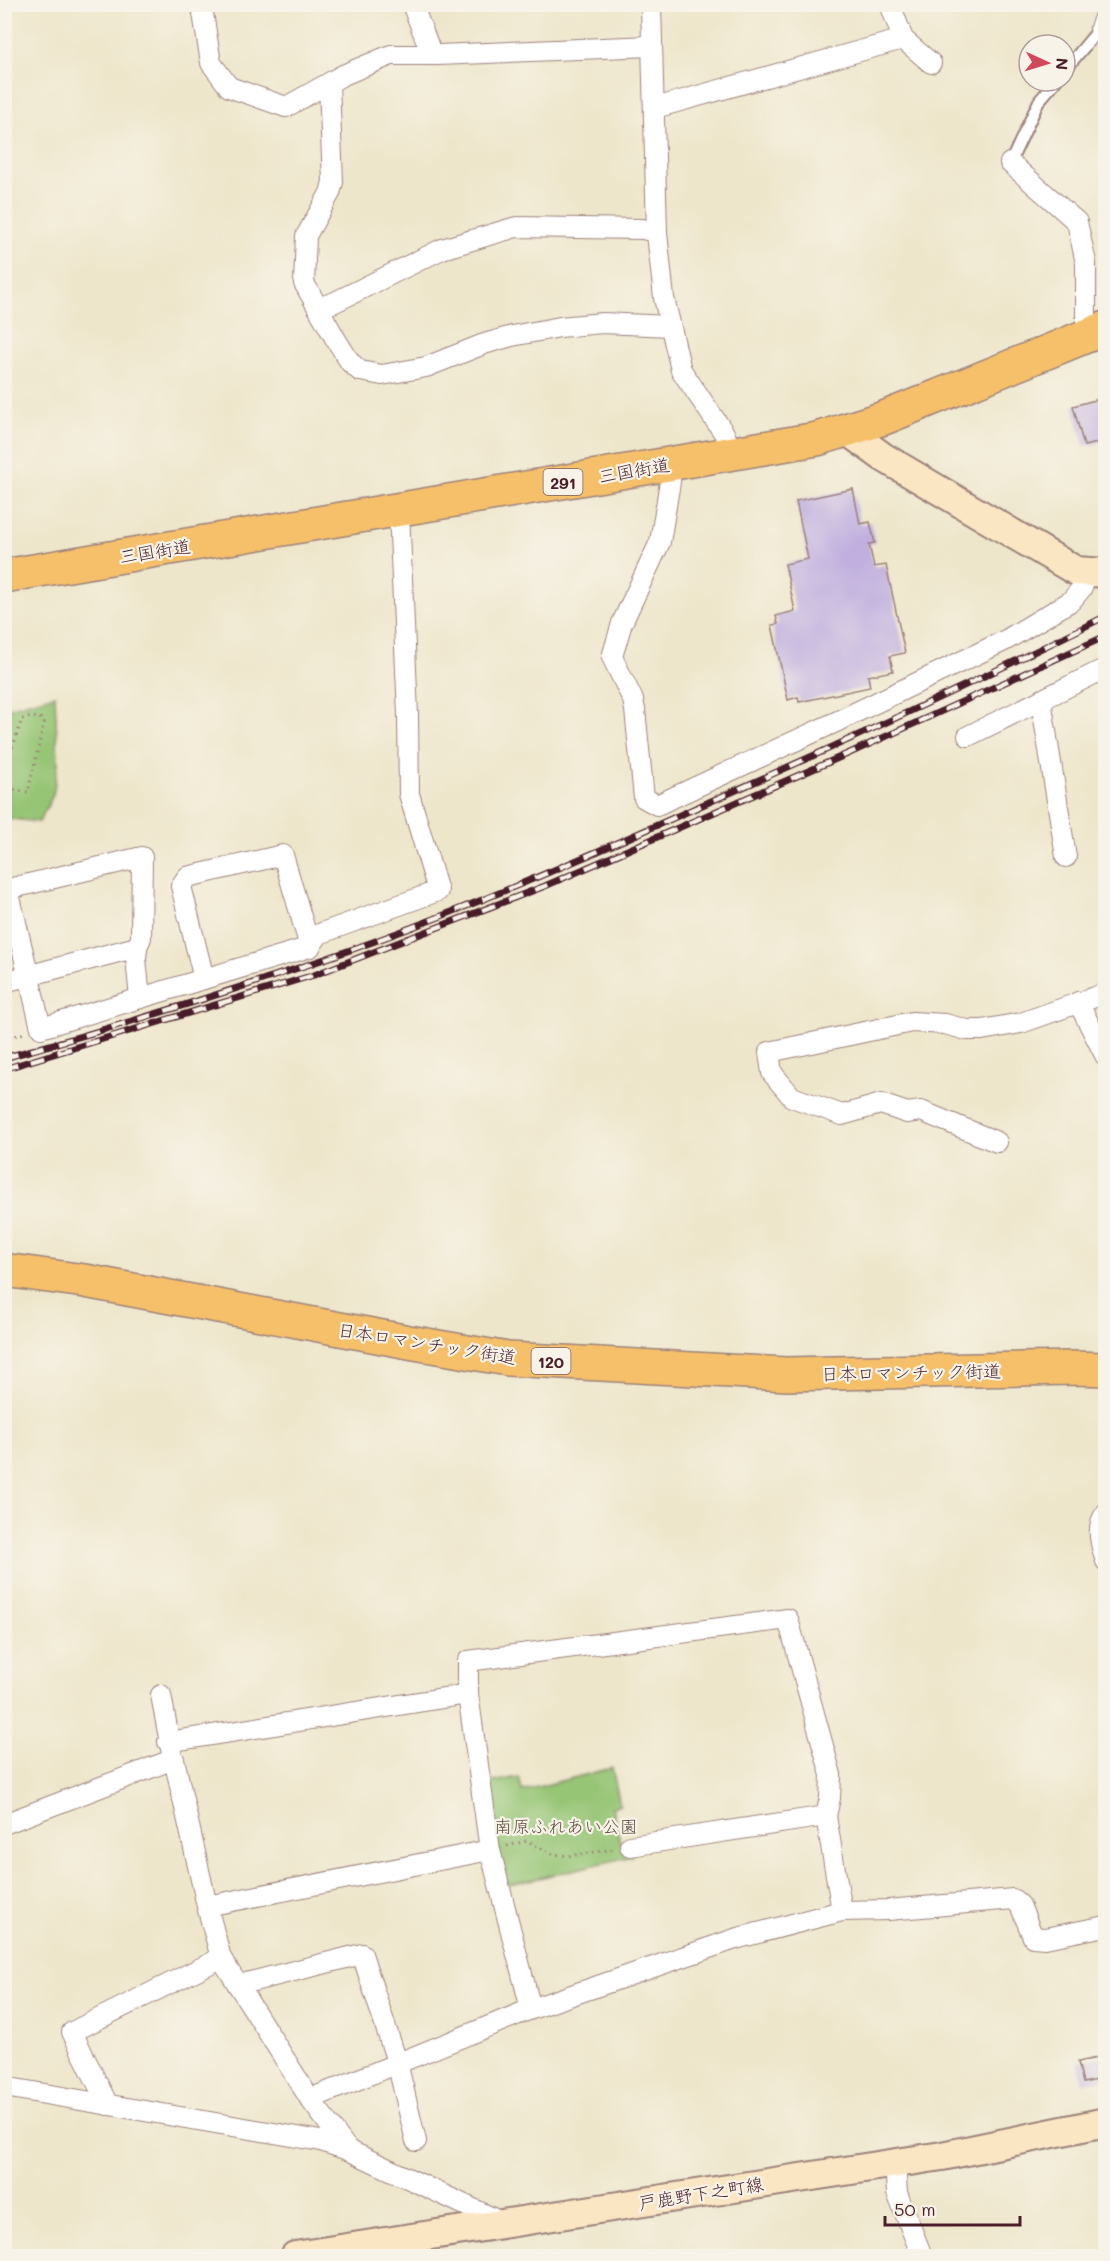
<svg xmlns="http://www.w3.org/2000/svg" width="1110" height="2261" font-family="Mali,'Klee One',sans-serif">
<rect width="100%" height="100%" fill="#f7f3e8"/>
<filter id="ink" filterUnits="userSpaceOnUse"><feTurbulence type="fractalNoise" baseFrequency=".0167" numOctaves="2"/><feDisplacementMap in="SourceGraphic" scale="12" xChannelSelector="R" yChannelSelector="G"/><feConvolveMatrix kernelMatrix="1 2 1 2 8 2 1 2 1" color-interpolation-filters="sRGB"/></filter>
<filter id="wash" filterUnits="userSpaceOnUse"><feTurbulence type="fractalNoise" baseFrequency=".008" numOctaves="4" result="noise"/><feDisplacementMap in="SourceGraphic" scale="24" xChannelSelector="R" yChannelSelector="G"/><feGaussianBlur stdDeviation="1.35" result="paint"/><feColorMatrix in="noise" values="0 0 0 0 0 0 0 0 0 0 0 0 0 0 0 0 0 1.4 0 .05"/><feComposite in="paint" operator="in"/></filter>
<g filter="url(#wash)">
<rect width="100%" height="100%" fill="#eee6cb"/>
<!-- green -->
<g fill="#96c574" stroke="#707250" stroke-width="1.5">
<polygon points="55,695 58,763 53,795 39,822 5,818 5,709"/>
<polygon points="612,1768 620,1805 612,1807 620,1843 630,1842 632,1856 505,1886 483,1784 519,1777 522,1791"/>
</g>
<g id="blocks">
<!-- building -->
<g fill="#c1b0df">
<polygon points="1106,397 1106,441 1084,446 1073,406"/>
<polygon points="853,489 860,524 870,522 875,543 869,544 874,567 886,565 905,653 890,656 893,671 868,676 870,687 799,702 798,697 788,700 772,625 778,624 776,616 795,611 785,564 808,559 796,501"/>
<polygon points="1106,2056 1106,2078 1083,2083 1078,2062"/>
</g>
</g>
</g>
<g filter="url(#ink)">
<use href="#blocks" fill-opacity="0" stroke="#9c827b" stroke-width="1.5"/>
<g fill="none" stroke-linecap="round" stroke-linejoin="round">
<defs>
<g id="lane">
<polyline points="1065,70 1100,28"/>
<polyline points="1010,163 1039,101 1056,81"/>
</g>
<g id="street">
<polyline points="412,4 432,55"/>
<polyline points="651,4 657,233 664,298 681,370 724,433 732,453"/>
<polyline points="890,4 903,39 931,63"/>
<polyline points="202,7 211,63 229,87 286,107 343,75 391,55 438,55 651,46"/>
<polyline points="1100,28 1106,12"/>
<polyline points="329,85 333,182 330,193 306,236 304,283 335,338 350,362 360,371 382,375 426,367 484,344 512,336 560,327 602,323 670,326"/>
<polyline points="655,108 903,39"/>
<polyline points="1010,163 1077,222 1086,263 1086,336"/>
<polyline points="318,308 335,302 442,249 516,227 643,229 657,233"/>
<polyline points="671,464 670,482 660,542 622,623 612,657 633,700 635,710 644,798 657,805 838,721 1006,640 1071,601 1081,589 1088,573"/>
<polyline points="1041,700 1066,857"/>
<polyline points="968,736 1106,668"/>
<polyline points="8,889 41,1028 310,947 319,934 438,891 409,794 408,715 399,511"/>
<polyline points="4,890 142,857 141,938 137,947 4,982"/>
<polyline points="137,947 136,959 140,998"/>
<polyline points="204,979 181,886 187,877 283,855 310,947"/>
<polyline points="1078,1002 1106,1057"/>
<polyline points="997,1142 921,1111 907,1113 881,1104 842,1115 792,1097 772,1073 769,1052 912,1022 945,1024 967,1030 982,1030 1021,1023 1106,993"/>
<path d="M1106 1513C1095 1526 1101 1546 1106 1561"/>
<polyline points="161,1695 172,1754"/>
<polyline points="168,1742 468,1694"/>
<polyline points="4,1824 174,1759 207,1906 221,1958 310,2099 348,2150"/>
<polyline points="630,1846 826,1816"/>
<polyline points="207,1906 490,1850"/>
<polyline points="238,1985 362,1954 397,2062 416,2141"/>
<polyline points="531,2009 490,1850 468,1694 468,1661 788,1619 831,1775 830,1798 826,1816 842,1911"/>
<polyline points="4,2087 321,2141 348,2150 503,2223"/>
<polyline points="310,2099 531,2009 735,1939 842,1911 888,1910 1013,1899 1020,1905 1033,1937 1045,1938 1106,1926"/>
<polyline points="108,2105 72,2032 221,1958"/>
<polyline points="895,2162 897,2193 922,2256"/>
</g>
<g id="secondary">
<polyline points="846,430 883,457 1076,571 1106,573"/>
<polyline points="295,2256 942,2156 1106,2122"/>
</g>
<g id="highway">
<polyline points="4,576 817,439 884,418 1106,328"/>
<polyline points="4,1270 85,1281 409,1342 508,1359 786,1374 1073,1368 1106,1369"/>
</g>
</defs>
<!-- lane casing -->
<use href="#lane" stroke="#9c827b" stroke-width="14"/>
<!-- street casing -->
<use href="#street" stroke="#9c827b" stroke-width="22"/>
<!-- secondary casing -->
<use href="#secondary" stroke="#9c827b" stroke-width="32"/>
<!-- highway casing -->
<use href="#highway" stroke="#9c827b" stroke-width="36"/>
<!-- path -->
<g stroke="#9c827b" stroke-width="3" stroke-dasharray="1.5 4.5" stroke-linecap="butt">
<polyline points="4,756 13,746 22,719 32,717 40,718 44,723 28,792 4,788"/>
<polyline points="4,1039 25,1033"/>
<polyline points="507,1846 527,1841 553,1854 569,1856 614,1849"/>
</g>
<!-- lane -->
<use href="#lane" stroke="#fff" stroke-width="10"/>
<!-- street -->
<use href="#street" stroke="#fff" stroke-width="20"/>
<!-- secondary -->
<use href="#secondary" stroke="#fbe6c4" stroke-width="28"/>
<!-- highway -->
<use href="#highway" stroke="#f6c06b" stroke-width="33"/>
<defs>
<g id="rail">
<path d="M4 1058C106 1030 207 999 307 965 441 920 571 864 700 806 837 746 972 684 1106 616"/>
<polyline points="4,1069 314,975 545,886 852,752 1106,636"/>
</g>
</defs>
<!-- rail casing -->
<use href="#rail" stroke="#4a1f2b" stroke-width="7"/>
<!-- rail -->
<use href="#rail" stroke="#f7f3e8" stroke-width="4.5" stroke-dasharray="14" stroke-linecap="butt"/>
</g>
</g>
<g text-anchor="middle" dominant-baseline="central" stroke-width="4.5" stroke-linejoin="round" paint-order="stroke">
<!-- shield labels -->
<g fill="#f7f3e8" stroke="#7e5f64" stroke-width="1.5">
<rect x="543.5" y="469" width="39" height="26" rx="4.5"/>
<rect x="531.5" y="1348" width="39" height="26" rx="4.5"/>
</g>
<g font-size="16" font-weight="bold" fill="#4a1f2b">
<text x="563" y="482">291</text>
<text x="551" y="1361">120</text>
</g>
<!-- street labels -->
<g font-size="18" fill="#4a1f2b" stroke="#f7f3e8">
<text transform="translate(634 470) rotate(-10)">三国街道</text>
<text transform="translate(155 551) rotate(-9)">三国街道</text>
<text transform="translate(427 1343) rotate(9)">日本ロマンチック街道</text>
<text transform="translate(911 1372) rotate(-1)">日本ロマンチック街道</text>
<text transform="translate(701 2193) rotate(-9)">戸鹿野下之町線</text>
</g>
<!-- park labels -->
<g font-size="18" fill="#615141" stroke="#f7f3e8">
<text x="566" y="1826">南原ふれあい公園</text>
</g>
</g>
<!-- margin -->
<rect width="1110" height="2261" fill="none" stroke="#f7f3e8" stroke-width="24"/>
<!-- north arrow -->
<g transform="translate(1047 63) rotate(94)"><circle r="28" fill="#f7f3e8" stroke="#b29e9c" stroke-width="1.5"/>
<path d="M0-4.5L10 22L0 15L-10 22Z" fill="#d1495b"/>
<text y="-9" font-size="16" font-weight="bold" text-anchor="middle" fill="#4a1f2b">N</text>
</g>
<!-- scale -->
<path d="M885 2216v9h135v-9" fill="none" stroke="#4a1f2b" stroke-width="3"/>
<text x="894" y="2216" font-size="18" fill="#4a1f2b" stroke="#f7f3e8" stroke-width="4.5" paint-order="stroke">50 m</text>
</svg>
